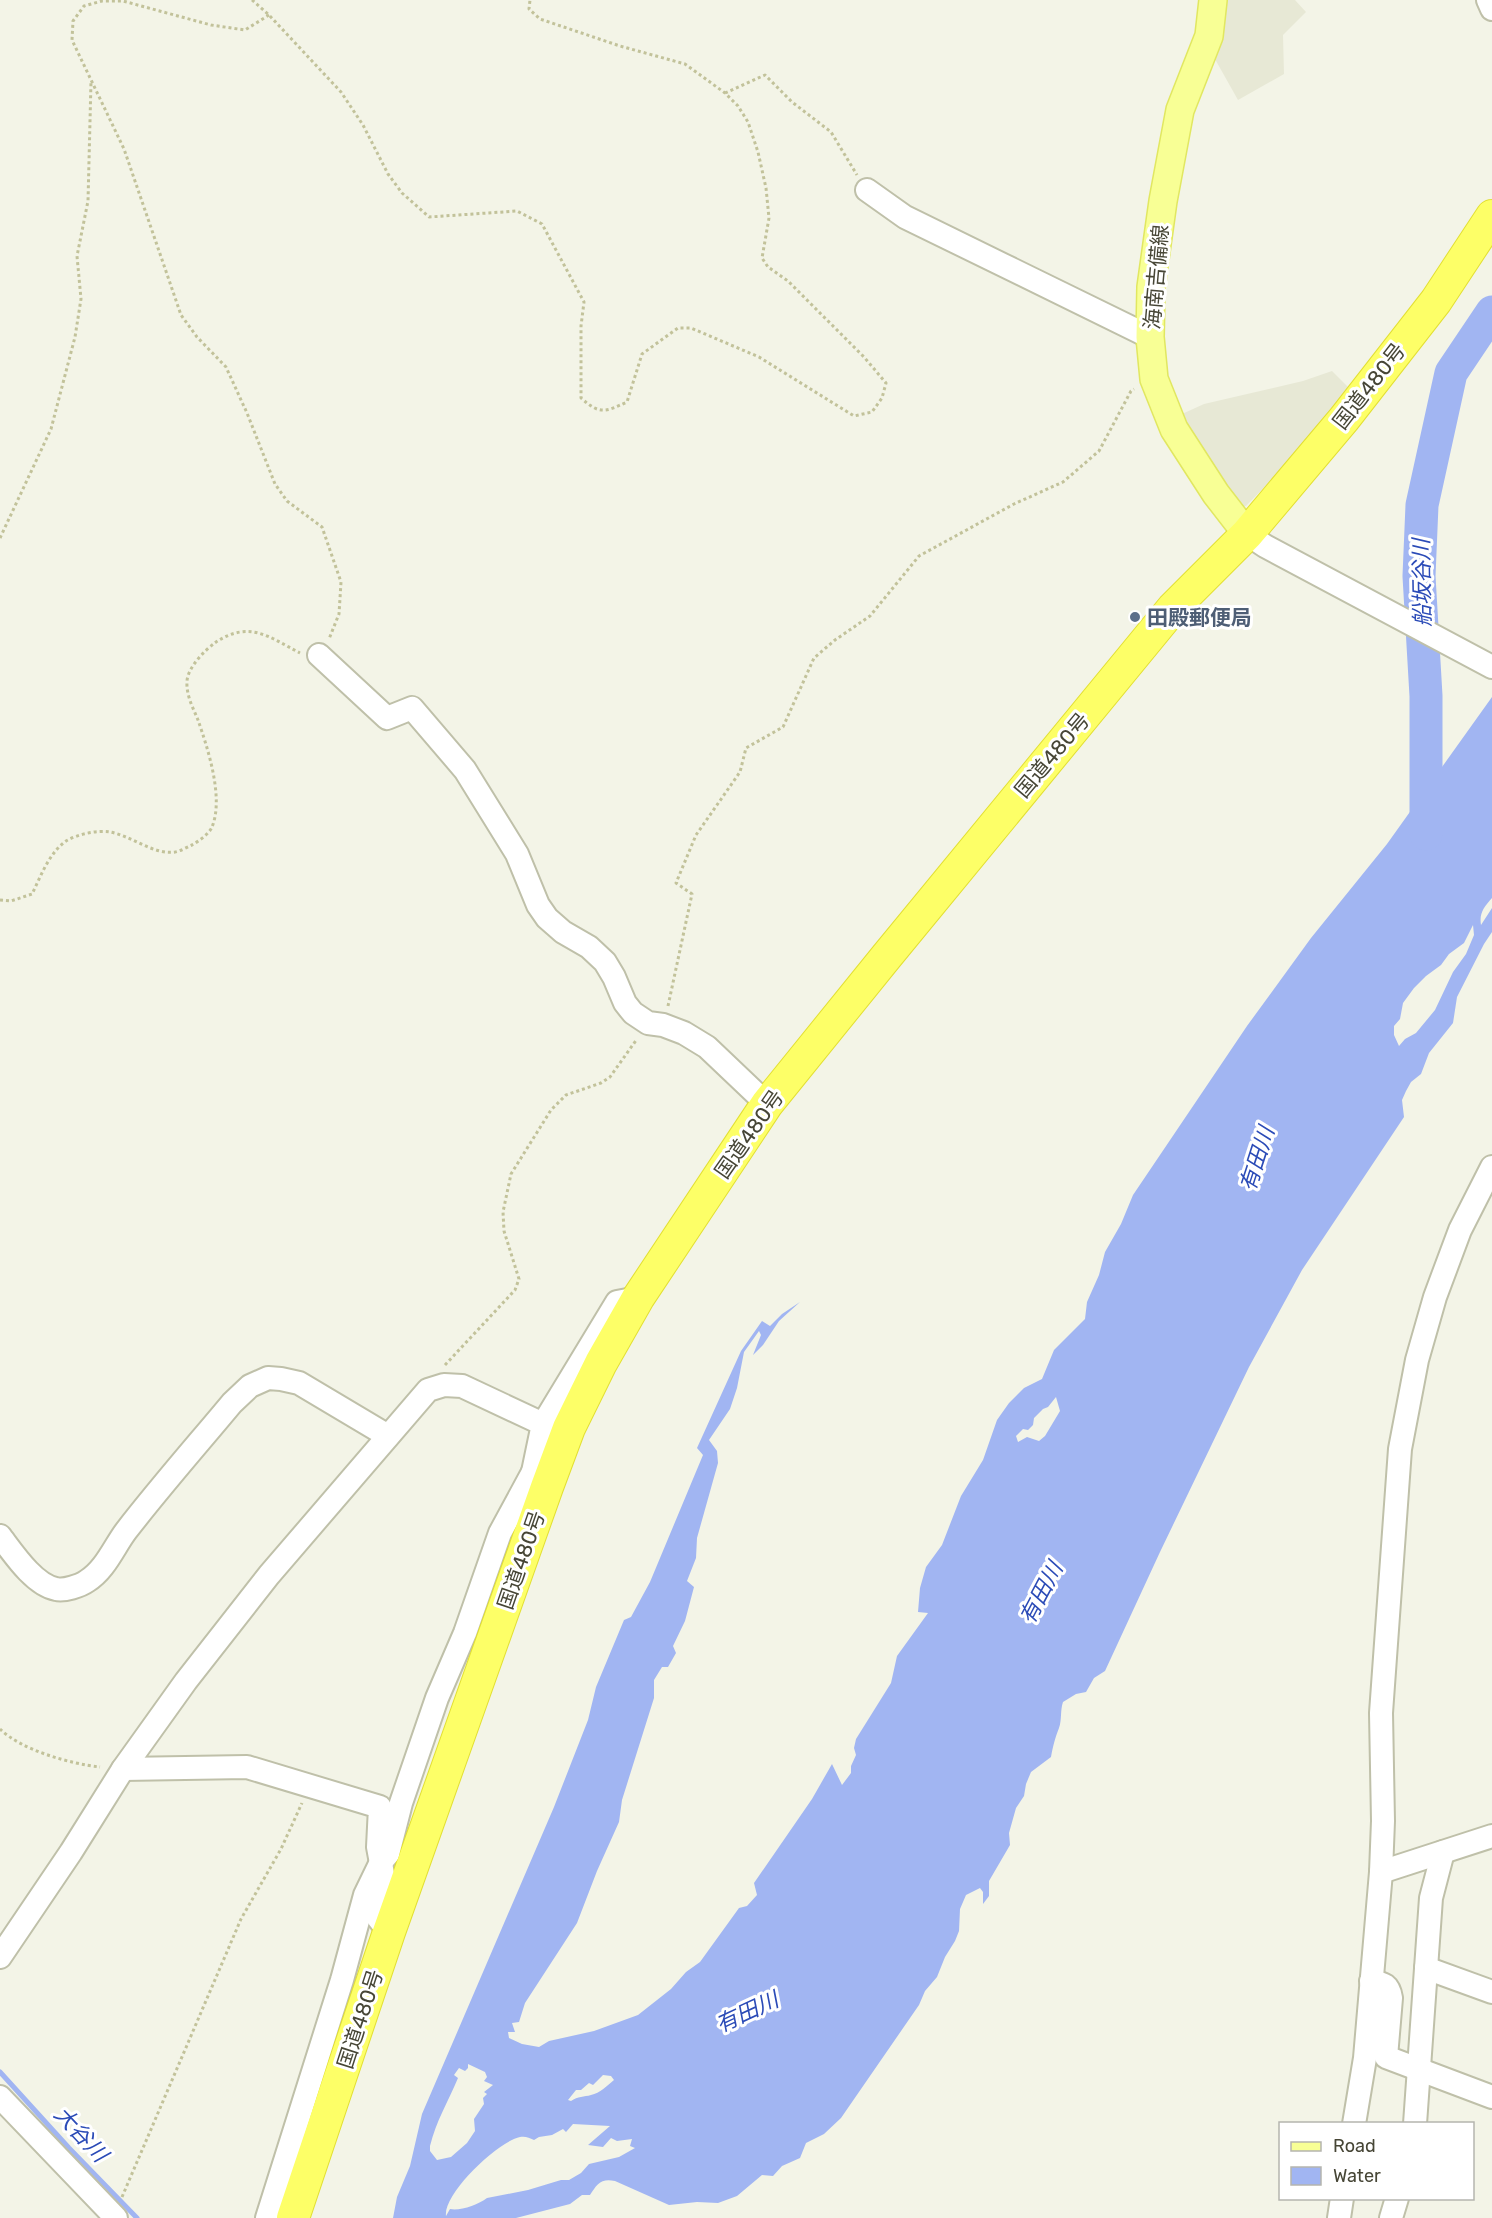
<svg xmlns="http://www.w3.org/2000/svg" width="1492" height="2218" font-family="Rubik,'Noto Sans JP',sans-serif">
<rect width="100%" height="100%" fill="#f3f4e7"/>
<!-- residential -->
<g fill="#e7e8d5">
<polygon points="1223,0 1295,0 1306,12 1283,35 1284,74 1238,100 1211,52"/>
<polygon points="1332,371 1350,389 1316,434 1246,506 1239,507 1176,422 1182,414 1204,404 1303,381"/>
</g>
<!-- water -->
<path fill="#a1b5f2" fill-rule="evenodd" d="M1492 697V898C1484 907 1479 913 1481 925L1492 908V932L1484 944 1457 997 1453 1023 1429 1053 1421 1074 1411 1082 1406 1091 1402 1100 1404 1117 1302 1270 1249 1367 1160 1552 1105 1671 1094 1678 1086 1692 1076 1694 1063 1702C1060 1711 1062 1720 1059 1728 1055 1738 1053 1746 1051 1757L1031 1772 1026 1784 1024 1796 1016 1808 1009 1833 1010 1845 989 1881V1896L983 1904V1892L980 1888 966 1895 960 1909 959 1931 955 1941 945 1957 937 1977 925 1991 919 2005 841 2118 824 2134 806 2143 800 2158 782 2166 773 2176 762 2175 737 2196 718 2203 697 2202 669 2205 615 2181C601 2178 597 2184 590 2195H582L570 2204 516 2218H393L397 2197 410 2166 422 2114 554 1807 588 1720 596 1687 624 1620 631 1617 650 1582 703 1455 697 1448 741 1351 762 1321 770 1326 782 1314 800 1302 779 1321 763 1345 753 1355 761 1335 759 1331 744 1352 737 1388 730 1409 709 1440 717 1451 718 1463 697 1538 696 1558 687 1581 694 1587 685 1621 673 1646 676 1653 668 1667H662L654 1680V1698L622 1800 619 1822 597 1871 577 1923 525 2003 519 2022 512 2023 515 2032H508L509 2038 522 2044 539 2047 549 2041 594 2031 638 2015 671 1989 686 1972 700 1962 739 1908 747 1906 757 1895 754 1883 812 1799 832 1764 842 1785 851 1773V1766L856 1755 854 1748 856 1739 891 1683 897 1656 928 1613 918 1612 920 1588 926 1567 942 1545 961 1496 983 1460 997 1420 1009 1403 1024 1388 1042 1379 1054 1350 1085 1319 1087 1302 1099 1275 1105 1252 1121 1224 1133 1195 1247 1026 1311 938 1387 844ZM1473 925 1474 935 1466 954 1453 972 1435 1010 1416 1033 1405 1039 1399 1046 1394 1035V1026L1400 1019 1403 1003 1414 988 1426 976 1441 965 1449 954 1464 943ZM1056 1397 1060 1411 1045 1436 1039 1441 1027 1437 1018 1442 1016 1436 1023 1429 1028 1430 1033 1425 1034 1418 1043 1409 1048 1407ZM468 2064 485 2072 487 2077 484 2081 493 2085 484 2092 487 2094 483 2098 484 2104 474 2119 475 2131 467 2143 451 2157 437 2160 430 2151V2146C436 2121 448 2102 458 2078L454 2075 459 2068 465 2071 468 2068ZM603 2075 611 2076 614 2080C607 2086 600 2093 591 2095 584 2097 578 2096 571 2101L568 2100 576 2090H581L589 2083 593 2085ZM573 2124 610 2126 588 2145 603 2147 611 2138 617 2141 632 2139 630 2146 635 2148 619 2157 589 2164 581 2173 569 2180H561L528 2190 487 2198C478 2205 460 2211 450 2209L446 2216C443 2193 499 2141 520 2137 526 2136 529 2138 534 2140L539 2137 552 2135 563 2129 566 2132Z"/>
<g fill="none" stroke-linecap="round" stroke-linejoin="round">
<!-- stream -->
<polyline stroke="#a1b5f2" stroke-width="5" points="0,2072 69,2148 137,2218"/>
<!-- river -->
<polyline stroke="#a1b5f2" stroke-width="33" points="1426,834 1426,696 1419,576 1422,505 1451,373 1492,312"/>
<defs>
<g id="minor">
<polyline points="1488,0 1492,9"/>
<polyline points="867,190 905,217 1150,337"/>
<polyline points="1247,534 1265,546 1492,667"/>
<polyline points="319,655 387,718 412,708 465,770 517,854 538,905 547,918 563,932 589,947 605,962 614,977 625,1003 633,1013 648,1023 663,1025 684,1033 707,1047 767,1104"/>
<polyline points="543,1424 617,1302 638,1298"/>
<path d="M0 1536C13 1553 34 1585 56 1589 64 1591 80 1586 87 1581 105 1570 114 1547 126 1531 160 1487 197 1445 232 1403L250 1386 268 1378 281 1379 299 1383 388 1436"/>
<polyline points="123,1769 247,1767 380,1807 378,1847 383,1874 378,1918 389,1932"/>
<polyline points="1381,1872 1492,1836"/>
<polyline points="0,1957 71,1852 123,1769 186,1681 269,1575 428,1390 444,1385 462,1386 543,1424 533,1472 547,1487"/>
<polyline points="1426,1968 1492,1992"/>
<path d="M1371 1981C1384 1983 1389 1985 1391 1998L1386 2057 1492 2097"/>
<polyline points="0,2097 116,2218"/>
<polyline points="1354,2124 1365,2058 1381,1872 1383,1821 1381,1713 1400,1449 1417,1360 1435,1297 1460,1230 1492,1167"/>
<polyline points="1415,2124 1431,1898 1443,1852"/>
<polyline points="267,2218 342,1980 365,1895 381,1862 388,1854 401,1803 437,1698 465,1633 500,1533 533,1472"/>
<polyline points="1339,2218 1342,2198"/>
<polyline points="1391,2218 1397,2198"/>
</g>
<polyline id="major" points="1213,0 1209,36 1180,110 1163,201 1151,287 1150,337 1154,379 1174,429 1216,494 1247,534"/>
<polyline id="highway" points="293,2218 389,1932 547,1487 569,1428 601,1363 638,1298 767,1104 886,957 1173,608 1247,534 1344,419 1436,301 1492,216"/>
</defs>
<!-- minor casing -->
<use href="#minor" stroke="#bfc0a9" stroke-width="26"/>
<!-- major casing -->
<use href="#major" stroke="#e1e761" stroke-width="30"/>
<!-- highway casing -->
<use href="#highway" stroke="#e2df33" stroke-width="34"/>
<!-- path -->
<g stroke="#c2c29a" stroke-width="3" stroke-dasharray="3 3" stroke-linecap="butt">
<path d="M252 0 269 15 341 92 363 125 388 174 402 193 429 217 517 211 542 224 584 302 581 326V398C600 415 605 412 627 402L642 354 678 328H691L759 357 854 416 872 412 882 398 886 383 864 357 788 281 768 267 762 258 769 218 766 188 758 152 748 122 738 106 725 93 685 64 620 46 540 19 529 9 530 0"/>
<polyline points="269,15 245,30 211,25 123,1 102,1 84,6 73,21 72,40 124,149 181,315 197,337 226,367 247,413 275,484 287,501 322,527 341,582 339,614 329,639"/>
<polyline points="725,93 765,75 792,102 831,132 857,175"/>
<polyline points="0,538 51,429 75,337 81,299 77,256 88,201 91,81"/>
<path d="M0 900 11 901 32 894C41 876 49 853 66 841 78 834 97 830 110 832 132 836 153 855 175 852 181 851 187 847 192 845 199 841 209 834 212 827 224 798 208 749 198 720 193 708 186 695 187 681 188 667 205 650 216 642 250 620 269 637 300 653"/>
<polyline points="668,1006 692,894 676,883 696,835 740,772 746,748 783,727 814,658 835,640 870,616 919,556 1014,504 1063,482 1099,451 1131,391 1134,389"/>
<polyline points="445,1365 515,1290 519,1279 504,1231 503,1212 511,1174 551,1110 566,1095 601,1083 610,1077 637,1039"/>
<path d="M0 1729C21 1750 71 1764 100 1767"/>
<polyline points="122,2197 241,1919 281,1849 302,1803"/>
</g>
<!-- minor -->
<use href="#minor" stroke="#fff" stroke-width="22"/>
<!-- major -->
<use href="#major" stroke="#f8ff95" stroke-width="27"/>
<!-- highway -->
<use href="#highway" stroke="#fdff67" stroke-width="32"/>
</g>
<!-- markers -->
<circle fill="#5c6f8a" stroke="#fff" stroke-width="2" cx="1135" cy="617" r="6"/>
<g text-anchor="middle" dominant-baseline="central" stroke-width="6" stroke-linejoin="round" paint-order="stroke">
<!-- street labels -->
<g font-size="21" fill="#474636" stroke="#fff">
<text transform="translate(1156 277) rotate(-85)">海南吉備線</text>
<text transform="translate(1369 386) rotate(-52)">国道480号</text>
<text transform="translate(1052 755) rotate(-50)">国道480号</text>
<text transform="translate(749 1134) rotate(-55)">国道480号</text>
<text transform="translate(521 1560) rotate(-71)">国道480号</text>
<text transform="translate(360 2019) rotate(-72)">国道480号</text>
</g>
<!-- service labels -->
<g font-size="21" font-weight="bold" fill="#4e5e75" stroke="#fff" text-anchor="start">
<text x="1147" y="617">田殿郵便局</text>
</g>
<!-- water labels -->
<g font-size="22" font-style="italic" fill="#2b4bb7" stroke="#fff">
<text transform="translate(1422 583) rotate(-91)">船坂谷川</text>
<text transform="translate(1257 1159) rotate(-72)">有田川</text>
<text transform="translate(1041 1593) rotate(-62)">有田川</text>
<text transform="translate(747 2012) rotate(-25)">有田川</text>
<text transform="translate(81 2134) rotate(47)">大谷川</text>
</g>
</g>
<!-- legend -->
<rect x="1279" y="2122" width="195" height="78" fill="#ffffff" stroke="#b5b5af" stroke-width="1.5"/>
<rect x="1291" y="2142" width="30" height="9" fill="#f8ff95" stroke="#b5b5af" stroke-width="1.5"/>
<text x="1333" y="2152" font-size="18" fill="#474636">Road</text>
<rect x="1291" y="2167" width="30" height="18" fill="#a1b5f2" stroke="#b5b5af" stroke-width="1.5"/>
<text x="1333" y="2182" font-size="18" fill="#474636">Water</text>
</svg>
